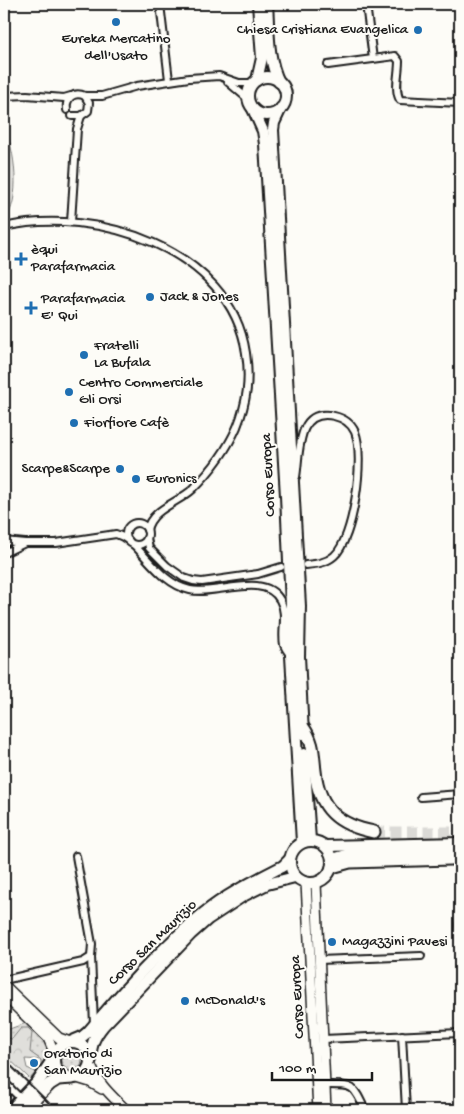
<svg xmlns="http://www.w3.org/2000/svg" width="464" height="1114" font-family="'Gochi Hand',sans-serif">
<defs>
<pattern id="grass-dots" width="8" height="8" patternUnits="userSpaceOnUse" patternTransform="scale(1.25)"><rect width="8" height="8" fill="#e0dfdb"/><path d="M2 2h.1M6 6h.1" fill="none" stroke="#c0bfbb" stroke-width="1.8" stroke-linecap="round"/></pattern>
<pattern id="forest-crowns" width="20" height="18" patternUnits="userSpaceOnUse" patternTransform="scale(1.25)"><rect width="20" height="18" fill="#e0dfdb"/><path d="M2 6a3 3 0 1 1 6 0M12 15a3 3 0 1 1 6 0" fill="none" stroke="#c0bfbb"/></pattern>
</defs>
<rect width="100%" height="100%" fill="#fdfcf7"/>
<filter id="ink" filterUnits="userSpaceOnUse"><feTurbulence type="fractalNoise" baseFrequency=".02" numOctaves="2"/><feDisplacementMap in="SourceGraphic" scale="10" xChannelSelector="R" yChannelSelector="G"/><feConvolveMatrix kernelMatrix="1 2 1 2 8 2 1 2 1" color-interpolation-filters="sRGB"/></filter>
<g filter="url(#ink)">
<!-- grass -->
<g fill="url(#grass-dots)" stroke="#7e7e7c">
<path d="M26 1023C37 1034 55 1047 47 1064 44 1070 37 1076 33 1080L30 1079 41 1067V1060L12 1040 4 1037V1031Z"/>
<circle cx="72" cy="1061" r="10"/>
</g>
<!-- forest -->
<polygon fill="url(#forest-crowns)" stroke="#7e7e7c" points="21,1028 28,1028 32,1032 30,1052 41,1060 25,1059 27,1068 36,1072 30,1079 4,1054 4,1037 12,1039"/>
<!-- pitch -->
<path fill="#e0dfdb" stroke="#7e7e7c" d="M4 127C15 148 22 202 4 220Z"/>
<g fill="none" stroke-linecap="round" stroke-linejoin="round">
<!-- highway-tunnel -->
<polyline stroke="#dbdad6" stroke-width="11" stroke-dasharray="11 5.5" stroke-linecap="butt" points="374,832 460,832"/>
<defs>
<g id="street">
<polyline points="160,4 169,80"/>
<polyline points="366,4 373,59"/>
<path d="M328 65 395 56 399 61C399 74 394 90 400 100L460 103"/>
<polyline points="228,82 248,99"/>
<polyline points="4,96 27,95 64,98 71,96"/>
<polyline points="85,96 102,96 137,86 189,78 219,76 239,83 253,83"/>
<path d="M67 110C65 98 74 91 85 96L89 103 88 111 81 116H72"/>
<polyline points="71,222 77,129 81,116"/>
<path d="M4 227C94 206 231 248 246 353 250 380 247 402 237 427 227 450 211 471 193 489 178 503 151 509 147 530"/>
<path d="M296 477C300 454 296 407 334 416 343 418 351 423 355 432 365 456 354 539 334 556 326 563 316 564 306 565"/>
<circle cx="137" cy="534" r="11"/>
<polyline points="147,538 149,548 167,566 184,578 193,581 202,582 258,574 281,567"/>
<polyline points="4,541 25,543 56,543 116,534 123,537 129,541"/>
<path d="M134 545C150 561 166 585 190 590 216 596 264 571 280 600 288 614 281 631 284 645 285 648 288 652 290 655"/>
<polyline points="4,553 25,543"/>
<polyline points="421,797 460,794"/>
<polyline points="76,856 92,944 91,957 94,1024"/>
<polyline points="460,924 460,926"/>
<polyline points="319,960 421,956"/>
<polyline points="4,980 83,962 91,957"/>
<polyline points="402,1035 406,1110"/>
<polyline points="323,1039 460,1033"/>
<polyline points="4,1082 21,1099"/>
<path d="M325 1085C353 1085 353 1084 365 1110"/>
<polyline points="4,1097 10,1088"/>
</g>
<g id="secondary">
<polyline points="306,883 318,1110"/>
<polyline points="316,883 326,1110"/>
<polyline points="4,985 59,1038 70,1042"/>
<polyline points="4,995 48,1038 54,1052 54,1058"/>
<path d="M90 1064C98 1084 112 1096 126 1110"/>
<polyline points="77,1078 90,1082 102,1089"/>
</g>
<g id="primary">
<path d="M267 4C269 30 267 58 279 82"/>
<circle cx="267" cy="96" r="19"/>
<polyline points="257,80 262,58 258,4"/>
<polyline points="281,108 274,123 273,130 300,606 299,656 303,734"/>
<polyline points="253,109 263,131 265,144 286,496 291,605 291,656 302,842"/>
<polyline points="304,754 310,840"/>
<circle cx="311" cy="862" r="21"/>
<polyline points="325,846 460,843"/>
<polyline points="332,859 350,854 460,851"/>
<circle cx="72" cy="1060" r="18"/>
<path d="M70 1042 82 1037 88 1032C123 991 162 947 204 913 227 894 256 880 283 866L289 860"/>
<path d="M91 1060C90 1046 94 1037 103 1026L191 934 208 919 243 896 267 884 295 877"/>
</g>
<g id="highway">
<path d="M303 727C314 742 313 754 315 771 319 809 338 825 374 832"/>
<polyline points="332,867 350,862 451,859"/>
<polyline points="11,1110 38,1082 54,1058"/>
<polyline points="24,1110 50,1084 58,1079 73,1078"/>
</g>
</defs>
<!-- street casing -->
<use href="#street" stroke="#1c1c1c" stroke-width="10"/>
<!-- secondary casing -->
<use href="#secondary" stroke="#1c1c1c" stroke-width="12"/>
<!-- primary casing -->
<use href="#primary" stroke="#1c1c1c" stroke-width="14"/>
<!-- highway casing -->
<use href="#highway" stroke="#1c1c1c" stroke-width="15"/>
<!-- street -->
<use href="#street" stroke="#fdfcf7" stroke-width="6"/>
<!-- secondary -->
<use href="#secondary" stroke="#fdfcf7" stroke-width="9"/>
<!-- primary -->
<use href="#primary" stroke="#fdfcf7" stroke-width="10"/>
<!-- highway -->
<use href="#highway" stroke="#fdfcf7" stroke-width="11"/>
<!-- rail -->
<polyline stroke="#1c1c1c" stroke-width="2" points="4,1059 56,1110"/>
</g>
</g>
<!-- markers -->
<g fill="#1f6fb2" stroke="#fdfcf7" stroke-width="2">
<circle cx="116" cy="22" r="5"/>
<circle cx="418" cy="30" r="5"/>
<path d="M18.5 251.5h5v5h5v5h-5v5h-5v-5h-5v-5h5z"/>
<circle cx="150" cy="297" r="5"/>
<path d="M28.5 300.5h5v5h5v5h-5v5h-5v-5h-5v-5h5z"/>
<circle cx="84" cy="355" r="5"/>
<circle cx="69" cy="392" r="5"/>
<circle cx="74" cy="423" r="5"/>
<circle cx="120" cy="469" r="5"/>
<circle cx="136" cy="479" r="5"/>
<circle cx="332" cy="942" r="5"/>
<circle cx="185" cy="1001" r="5"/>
<circle cx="34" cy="1063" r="5"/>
</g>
<g text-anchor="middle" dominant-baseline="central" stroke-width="4" stroke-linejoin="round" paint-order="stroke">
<!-- poi labels -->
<g font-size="15" fill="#1c1c1c" stroke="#fdfcf7" text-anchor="start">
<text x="408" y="30" text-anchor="end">Chiesa Cristiana Evangelica</text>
<text x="116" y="39" text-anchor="middle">Eureka Mercatino<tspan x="116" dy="17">dell'Usato</tspan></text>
<text x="31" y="250">èqui<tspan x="31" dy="17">Parafarmacia</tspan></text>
<text x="160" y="297">Jack &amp; Jones</text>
<text x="41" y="299">Parafarmacia<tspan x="41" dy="17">E' Qui</tspan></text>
<text x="94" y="346">Fratelli<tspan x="94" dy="17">La Bufala</tspan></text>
<text x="79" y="383">Centro Commerciale<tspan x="79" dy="17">Gli Orsi</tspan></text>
<text x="84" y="423">Fiorfiore Cafè</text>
<text x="110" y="469" text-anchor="end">Scarpe&amp;Scarpe</text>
<text x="146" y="479">Euronics</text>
<text x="342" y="942">Magazzini Pavesi</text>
<text x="195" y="1001">McDonald's</text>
<text x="44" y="1054">Oratorio di<tspan x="44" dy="17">San Maurizio</tspan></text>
</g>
<!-- street labels -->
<g font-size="15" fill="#1c1c1c" stroke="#fdfcf7">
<text transform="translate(269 475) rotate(-93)">Corso Europa</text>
<text transform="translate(153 943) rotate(-44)">Corso San Maurizio</text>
<text transform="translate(298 997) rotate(-93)">Corso Europa</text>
</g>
</g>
<!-- margin -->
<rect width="464" height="1114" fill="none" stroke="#fdfcf7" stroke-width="20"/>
<rect x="10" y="10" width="444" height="1094" fill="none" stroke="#1c1c1c" stroke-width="2" filter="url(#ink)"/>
<!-- scale -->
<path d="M272 1072v8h100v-8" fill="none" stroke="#1c1c1c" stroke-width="2.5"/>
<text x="279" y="1072" font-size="15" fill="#1c1c1c" stroke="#fdfcf7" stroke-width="4" paint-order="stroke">100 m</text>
</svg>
